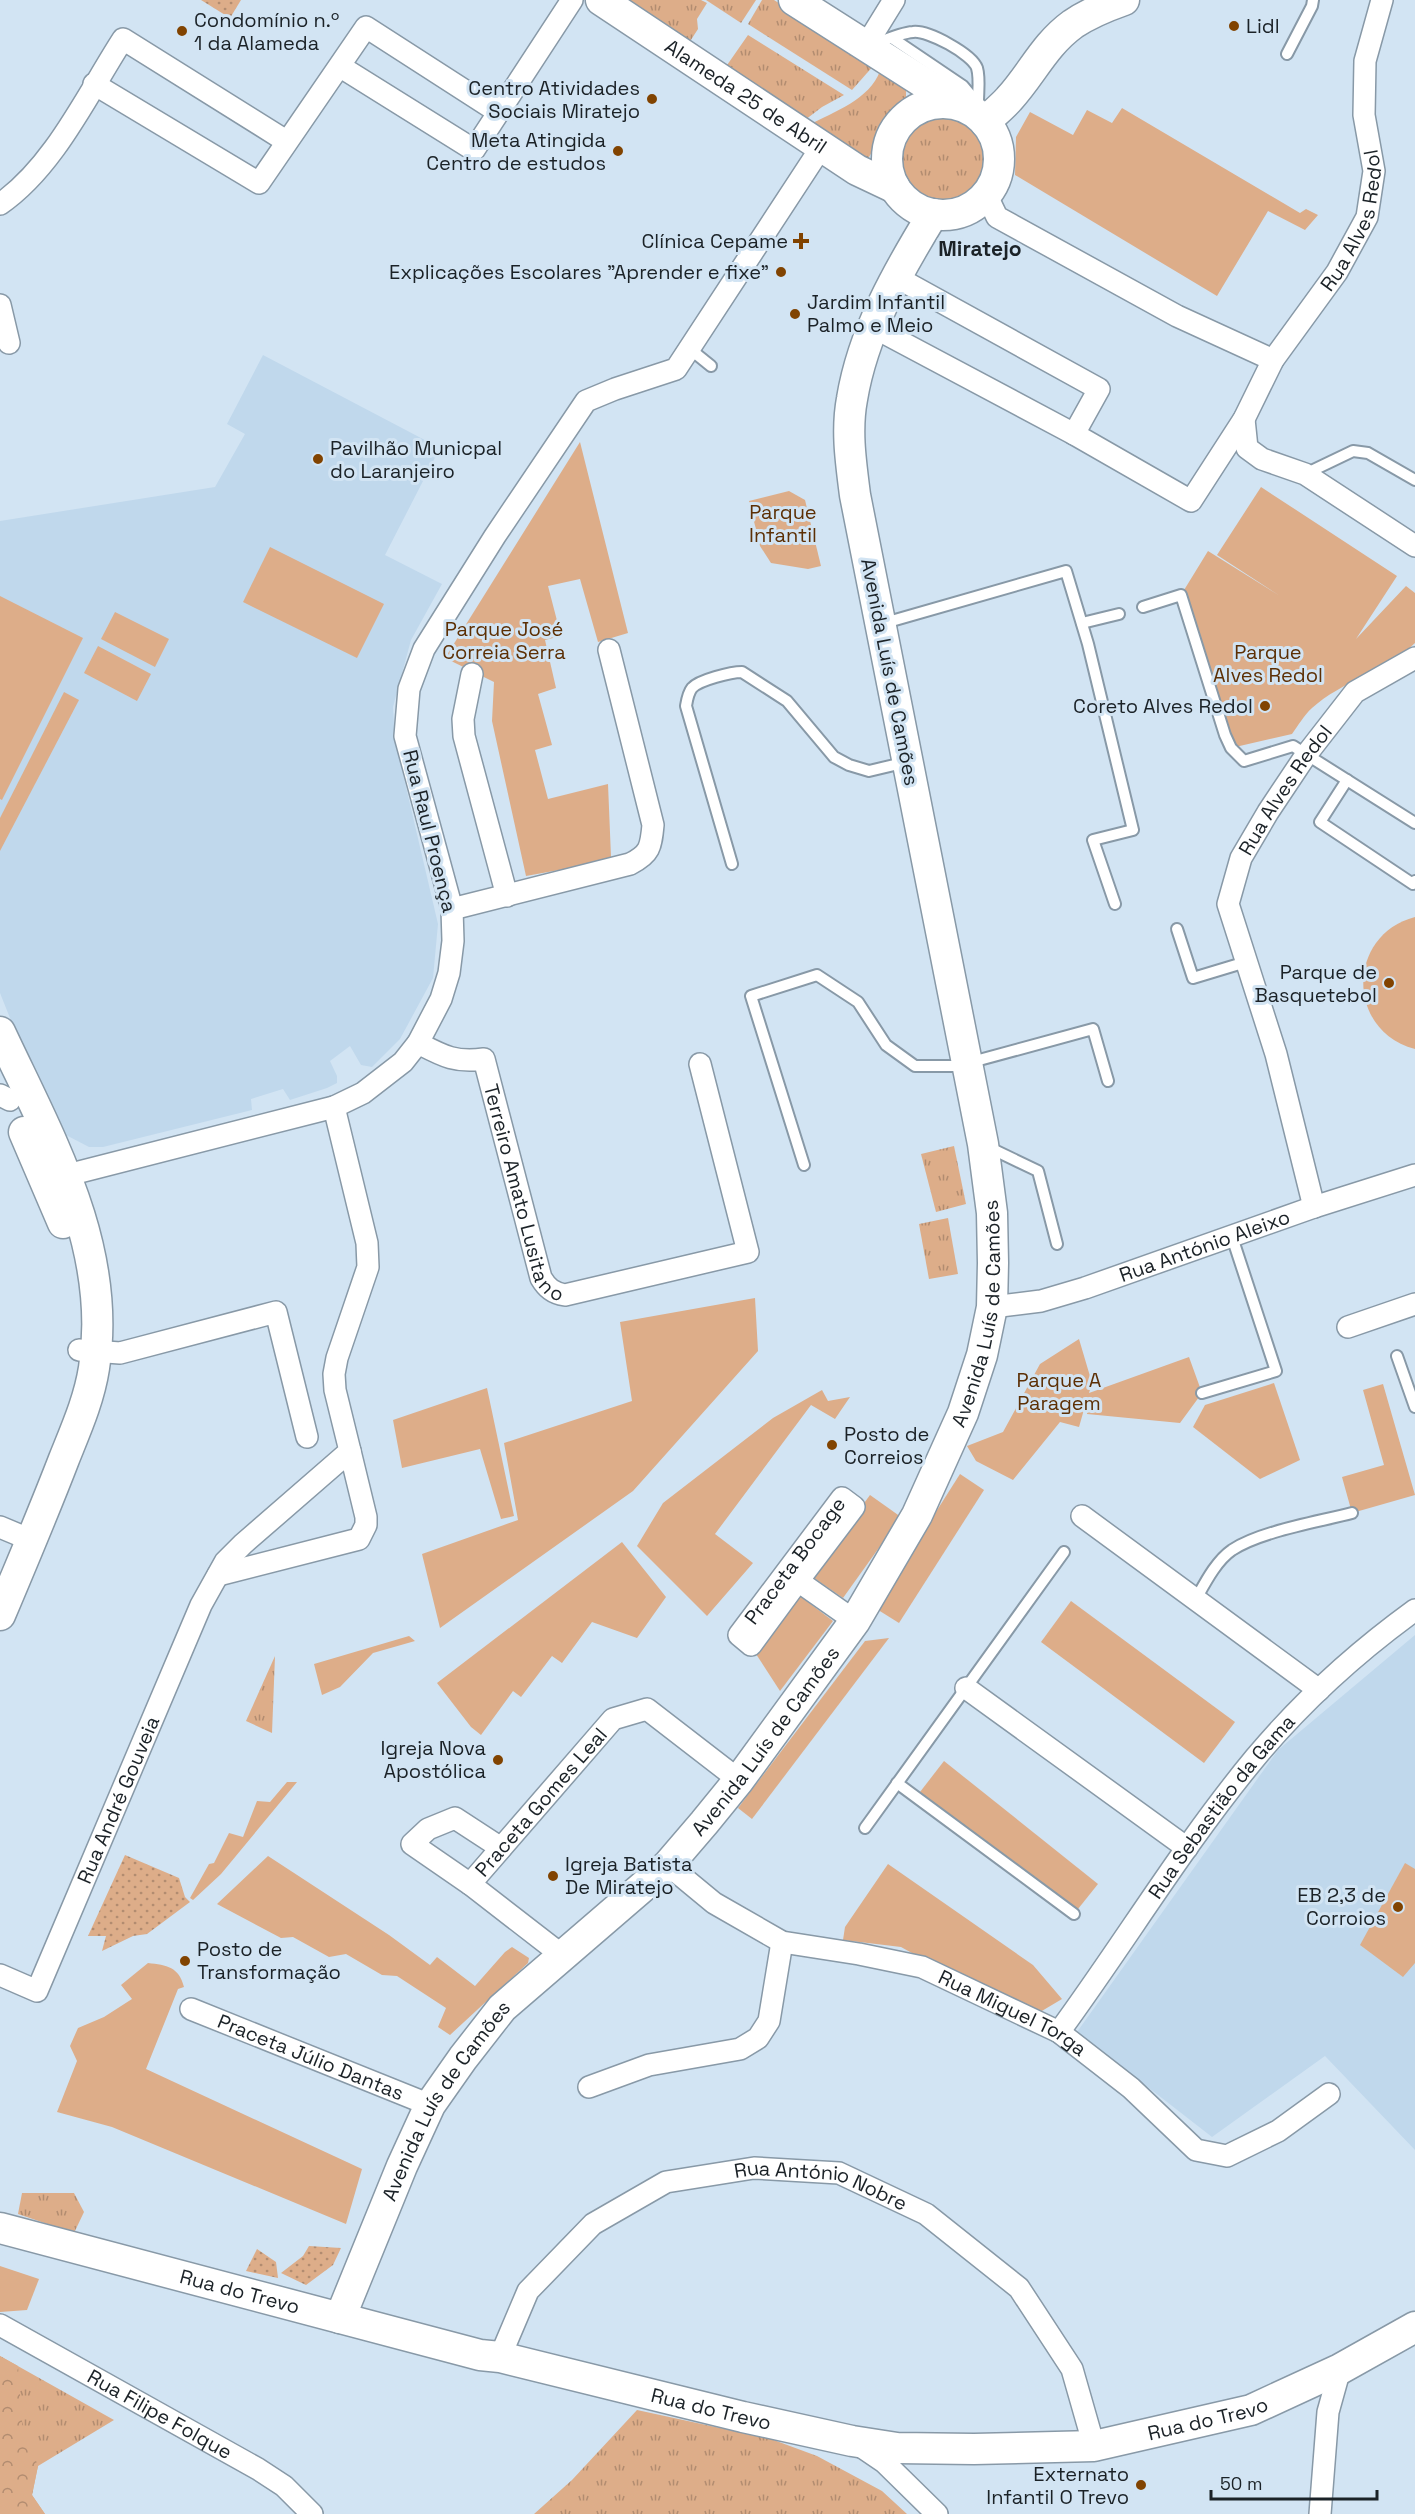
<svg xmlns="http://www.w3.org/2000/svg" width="1415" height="2514" font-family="'Space Grotesk',sans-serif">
<defs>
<pattern id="grass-tufts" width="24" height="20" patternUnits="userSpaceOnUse" patternTransform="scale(1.5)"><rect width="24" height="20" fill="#ddad89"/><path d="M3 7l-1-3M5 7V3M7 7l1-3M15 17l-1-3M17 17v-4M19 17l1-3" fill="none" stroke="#b28c70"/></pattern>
<pattern id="forest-crowns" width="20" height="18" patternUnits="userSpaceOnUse" patternTransform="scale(1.5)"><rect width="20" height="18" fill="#ddad89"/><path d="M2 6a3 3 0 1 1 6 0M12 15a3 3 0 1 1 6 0" fill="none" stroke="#b28c70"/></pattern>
<pattern id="garden-dots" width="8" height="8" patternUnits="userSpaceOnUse" patternTransform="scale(1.5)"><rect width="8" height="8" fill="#ddad89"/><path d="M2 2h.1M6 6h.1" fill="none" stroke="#b28c70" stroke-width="1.8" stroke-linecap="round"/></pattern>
</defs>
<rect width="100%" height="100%" fill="#d2e4f3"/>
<!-- built -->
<g fill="#c0d8ec">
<polygon points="263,355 440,448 385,555 442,584 411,640 393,707 395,740 438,924 433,978 400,1039 372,1067 361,1065 350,1046 330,1061 337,1076 337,1083 327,1088 290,1100 283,1089 251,1099 252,1110 103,1147 89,1147 64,1134 28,1063 0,993 0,521 215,487 245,434 227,424"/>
<polygon points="1415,1635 1415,2150 1325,2056 1212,2137 1077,2032 1278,1750"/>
</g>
<!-- grass -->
<g fill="url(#grass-tufts)">
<polygon points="618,0 701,0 707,3 697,19 698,29 687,46"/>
<polygon points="706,0 756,0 741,23"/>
<polygon points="762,0 774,0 875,64 852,90 748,24"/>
<polygon points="748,35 844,95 822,107 805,120 725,68"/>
<path d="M880 71 900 83 906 90V98L901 110 894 115 887 124 868 159 861 158 809 125C834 112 870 99 880 71Z"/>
<circle cx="940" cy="161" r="44"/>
<polygon points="954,1146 966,1204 936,1212 921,1154"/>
<polygon points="948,1218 958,1274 929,1279 919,1224"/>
<polygon points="275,1656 272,1733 246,1721"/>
<polygon points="22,2193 74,2193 84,2212 74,2233 18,2214"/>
<polygon points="0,2356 114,2420 38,2466 32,2495 45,2514 0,2514"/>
<polygon points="637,2410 771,2439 817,2456 882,2491 907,2514 534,2514 572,2480"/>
</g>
<!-- forest -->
<polygon fill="url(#forest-crowns)" points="0,2356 18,2366 22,2424 38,2466 32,2495 45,2514 0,2514"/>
<!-- park -->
<g fill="#ddad89">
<polygon points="1122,108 1300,213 1306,209 1318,215 1305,230 1268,211 1217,296 1015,175 1016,137 1030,112 1073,135 1087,110 1112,123"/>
<polygon points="580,442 628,633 598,642 580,579 548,586 561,636 545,640 556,688 538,694 552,745 535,750 548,799 608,784 611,857 581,866 526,876 492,721 494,682 445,658"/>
<path d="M1261 487 1397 576 1356 639 1406 586 1415 593V643C1386 671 1342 681 1312 708 1304 715 1298 726 1292 734L1231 748 1181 595 1208 551 1280 596 1217 555Z"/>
<polygon points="789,491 805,500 821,566 808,569 771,563 760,546 749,501"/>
<polygon points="270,547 384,604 357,658 243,602"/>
<polygon points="0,596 83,638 2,800 0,799"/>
<polygon points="115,612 169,639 155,667 101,639"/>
<polygon points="98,646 151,674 137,701 84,673"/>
<polygon points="64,692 79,700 0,851 0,818"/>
<path d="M1415 917V1049C1346 1031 1346 935 1415 917Z"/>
<polygon points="755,1298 758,1351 633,1491 440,1628 422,1554 518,1520 504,1443 632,1401 620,1322"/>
<polygon points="1079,1339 1092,1383 1089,1393 1189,1357 1202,1393 1180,1423 1087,1414 1087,1399 1079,1427 1060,1422 1013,1480 976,1461 967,1446 1003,1432 1040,1364"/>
<polygon points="1274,1383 1300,1460 1260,1479 1193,1427 1205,1405"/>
<polygon points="1383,1384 1415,1495 1352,1513 1342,1477 1384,1465 1363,1390"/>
<polygon points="487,1388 514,1516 501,1519 480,1449 402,1468 393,1420"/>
<polygon points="822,1390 828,1401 850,1397 835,1419 811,1405 715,1534 753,1563 707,1616 637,1546 663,1503 773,1418"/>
<polygon points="960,1474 984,1490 899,1623 875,1608"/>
<polygon points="870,1495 901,1517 843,1598 811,1576"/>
<polygon points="622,1542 666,1597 637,1638 592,1622 562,1663 552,1656 521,1697 513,1691 481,1735 471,1727 437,1683"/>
<polygon points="800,1596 833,1621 780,1691 756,1654"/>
<polygon points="1071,1601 1235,1722 1204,1763 1041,1642"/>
<polygon points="409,1636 415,1641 373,1653 340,1687 322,1695 314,1664"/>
<polygon points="889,1638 752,1819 738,1808 865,1641"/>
<polygon points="944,1761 1098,1884 1074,1914 920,1792"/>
<polygon points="287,1782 297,1782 221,1874 193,1900 190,1898 209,1864 214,1863 229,1833 243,1837 257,1801 270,1802"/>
<polygon points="268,1856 389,1935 430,1965 437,1957 475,1986 505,1952 512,1947 529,1958 528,1963 450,2035 438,2027 446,2008 397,1976 382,1975 346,1954 329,1957 293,1937 281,1938 217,1904"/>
<polygon points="1405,1863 1415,1869 1415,1963 1403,1977 1360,1945"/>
<polygon points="888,1864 1033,1965 1062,1999 1030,2018 901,1947 843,1940 845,1927"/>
<path d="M148 1963C167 1965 179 1967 184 1987L178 1989 146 2069 362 2169 346 2224 112 2127 57 2112 77 2061 70 2046 78 2028 104 2017 132 1999 121 1985Z"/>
<polygon points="0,2266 39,2279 27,2310 0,2312"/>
</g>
<!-- garden -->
<g fill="url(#garden-dots)">
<polygon points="201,0 241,0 230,18"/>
<polygon points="125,1855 179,1878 185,1897 190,1902 147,1934 133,1936 102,1951 106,1936 88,1936"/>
<polygon points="309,2246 341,2248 333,2265 306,2285 281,2273 303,2256"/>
<polygon points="257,2249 276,2262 278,2278 246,2271"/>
</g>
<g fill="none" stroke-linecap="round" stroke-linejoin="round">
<defs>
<g id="lane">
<polyline points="892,38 963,86 979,105"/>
<path d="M872 45C885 40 900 33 913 32 928 30 972 54 977 68 980 78 978 91 978 102"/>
<polyline points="1287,54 1312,6 1313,0"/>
<polyline points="690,349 711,366"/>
<polyline points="1305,474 1353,451 1368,453 1415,480"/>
<polyline points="1143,607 1181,595 1225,735 1231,748 1244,761 1293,746 1415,823"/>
<polyline points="1082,623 1119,614"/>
<polyline points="881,624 1066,571 1088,644 1133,830 1093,840 1115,904"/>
<polyline points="1347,780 1320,822 1413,884 1415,881"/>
<path d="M732 864 686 706C687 700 688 693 692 688 699 680 731 672 742 672L787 701 834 757 849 765 869 771 907 762"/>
<polyline points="1177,929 1193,978 1246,962"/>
<polyline points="988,1147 1038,1171 1057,1244"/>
<polyline points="804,1165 751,996 817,975 858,1002 886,1045 915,1066 957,1066 1093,1029 1108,1081"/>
<polyline points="1397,1356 1415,1407"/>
<polyline points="1202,1393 1276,1371 1232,1237"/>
<path d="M1196 1599C1205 1583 1216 1561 1232 1550 1261 1531 1318 1522 1352 1513"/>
<polyline points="897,1783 1074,1914"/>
<polyline points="865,1828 1064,1552"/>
</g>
<g id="street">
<polyline points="865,47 894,0"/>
<polyline points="341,67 474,150 572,0"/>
<polyline points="94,84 259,183 366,27 498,112"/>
<polyline points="986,194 997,217 1177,316 1273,360"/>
<path d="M0 204C54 167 88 93 123 39L286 141"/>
<polyline points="0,305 9,343"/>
<polyline points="873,327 1074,434 1099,389 896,277"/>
<polyline points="1244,419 1247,448 1262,459 1305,474 1415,546"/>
<path id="s1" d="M1074 434 1191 501 1244 419 1273 360 1337 272 1367 217 1374 171 1364 115 1365 61 1382 0"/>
<polyline points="472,674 463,719 464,736 507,896"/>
<path d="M452 909 630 864C650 854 651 847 653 825L609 650"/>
<path id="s2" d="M418 1043C443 1056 455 1063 484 1059L541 1278C547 1288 553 1293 565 1295L748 1252 700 1064"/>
<polyline points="0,1095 10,1100"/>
<polyline points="52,1179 334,1107 363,1093 403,1062 418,1043 441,999 449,973 453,941 452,909 405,736 409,689 424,649 495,536 586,401 615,389 676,369 822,146"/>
<path id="s3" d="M1314 1207 1276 1054 1228 904 1241 858 1268 812 1306 755 1355 692 1415 658"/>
<path id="s4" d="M992 1307 1041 1301 1085 1288 1314 1207 1415 1175"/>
<polyline points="1348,1327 1415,1304"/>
<polyline points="79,1350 120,1353 276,1312 307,1437"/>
<polyline points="1082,1516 1319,1690"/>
<polyline points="0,1527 31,1540"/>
<polyline points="218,1575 359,1539 366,1525 366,1517 350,1451"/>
<path id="s5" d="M798 1581 751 1645 739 1635 842 1498 854 1507 798 1581 855 1621"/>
<polyline points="966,1688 1187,1848"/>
<path id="s6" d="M668 1865 714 1903 782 1942 859 1954 922 1967 1059 2032 1131 2088 1196 2150 1227 2156 1278 2131 1329 2094"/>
<polyline points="470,1884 412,1844 428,1829 455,1818 501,1848"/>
<path id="s7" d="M563 1956 470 1884 613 1719 647 1709 739 1780"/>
<path id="s8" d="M0 1975 37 1991 201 1605 225 1562 243 1544 350 1451 335 1390 334 1374 337 1358 368 1267 367 1243 334 1107"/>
<path id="s9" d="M191 2009 430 2105"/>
<path id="s10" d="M1059 2032C1125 1942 1183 1845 1255 1758 1301 1703 1357 1652 1415 1610"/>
<polyline points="589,2087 649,2065 740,2049 758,2038 769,2021 782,1942"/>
<path id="s11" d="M0 2325 258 2469 284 2486 312 2514"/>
<path id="s12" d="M500 2357 528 2291 593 2224 666 2182 754 2168 839 2173 926 2214 1019 2288 1072 2369 1094 2446"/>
<polyline points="859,2445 884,2462 937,2514"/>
<polyline points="1320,2514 1328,2412 1340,2369"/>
</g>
<g id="secondary">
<path id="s13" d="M601 0 857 170 895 188"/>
<polyline points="794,0 957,104"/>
<circle cx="943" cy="159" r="56"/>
<path d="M985 122C993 114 1002 107 1009 99 1032 74 1044 45 1073 24 1089 13 1107 6 1124 0"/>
<path d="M0 1032C49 1137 113 1247 94 1368 89 1400 76 1429 64 1459 44 1511 22 1563 0 1615"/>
<polyline points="24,1132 63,1223"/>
<path id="s14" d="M0 2228 480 2355 500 2357 743 2417 852 2441 897 2448 974 2449 1094 2446 1251 2410 1340 2369 1415 2327"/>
<path id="s15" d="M340 2318 402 2166 430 2105 463 2058 502 2008 668 1865 704 1823 739 1780 855 1621 917 1515 963 1413 982 1355 992 1307 993 1263 992 1213 983 1144 855 495C851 463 846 431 852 399 863 332 898 271 933 214"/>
</g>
</defs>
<!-- lane casing -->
<use href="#lane" stroke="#8899a7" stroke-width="14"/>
<!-- street casing -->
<use href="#street" stroke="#8899a7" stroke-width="24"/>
<!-- secondary casing -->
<use href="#secondary" stroke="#8899a7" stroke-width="33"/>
<!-- lane -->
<use href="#lane" stroke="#fff" stroke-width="10"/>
<!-- street -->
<use href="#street" stroke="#fff" stroke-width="21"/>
<!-- secondary -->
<use href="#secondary" stroke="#fff" stroke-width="30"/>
</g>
<!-- markers -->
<g fill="#814300" stroke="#d2e4f3" stroke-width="2">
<circle cx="1234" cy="26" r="6"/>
<circle cx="182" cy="31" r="6"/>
<circle cx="652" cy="99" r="6"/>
<circle cx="618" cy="151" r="6"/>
<path d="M798 232h6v6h6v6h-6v6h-6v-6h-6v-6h6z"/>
<circle cx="781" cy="272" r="6"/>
<circle cx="795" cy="314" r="6"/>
<circle cx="318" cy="459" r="6"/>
<circle cx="1265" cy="706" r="6"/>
<circle cx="1389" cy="983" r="6"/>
<circle cx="832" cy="1445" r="6"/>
<circle cx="498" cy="1760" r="6"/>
<circle cx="553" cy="1876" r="6"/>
<circle cx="1398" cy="1907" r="6"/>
<circle cx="185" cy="1961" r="6"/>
<circle cx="1141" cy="2485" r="6"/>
</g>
<g text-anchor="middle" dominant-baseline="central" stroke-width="6" stroke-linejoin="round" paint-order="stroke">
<!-- poi labels -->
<g font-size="20" fill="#1b2227" stroke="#d2e4f3" text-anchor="end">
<text x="194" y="20" text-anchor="start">Condomínio n.º<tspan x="194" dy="23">1 da Alameda</tspan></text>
<text x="1246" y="26" text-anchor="start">Lidl</text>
<text x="640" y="88">Centro Atividades<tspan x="640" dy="23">Sociais Miratejo</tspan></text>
<text x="606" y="140">Meta Atingida<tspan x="606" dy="23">Centro de estudos</tspan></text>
<text x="788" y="241">Clínica Cepame</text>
<text x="769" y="272">Explicações Escolares "Aprender e fixe"</text>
<text x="807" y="302" text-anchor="start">Jardim Infantil<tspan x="807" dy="23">Palmo e Meio</tspan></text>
<text x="330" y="448" text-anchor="start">Pavilhão Municpal<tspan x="330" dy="23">do Laranjeiro</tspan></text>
<text x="1253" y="706">Coreto Alves Redol</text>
<text x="1377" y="972">Parque de<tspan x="1377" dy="23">Basquetebol</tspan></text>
<text x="844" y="1434" text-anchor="start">Posto de<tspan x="844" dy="23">Correios</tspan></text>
<text x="486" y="1748">Igreja Nova<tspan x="486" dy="23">Apostólica</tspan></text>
<text x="565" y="1864" text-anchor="start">Igreja Batista<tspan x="565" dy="23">De Miratejo</tspan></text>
<text x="1386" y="1895">EB 2,3 de<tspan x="1386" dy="23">Corroios</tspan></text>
<text x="197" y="1949" text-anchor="start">Posto de<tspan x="197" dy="23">Transformação</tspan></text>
<text x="1129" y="2474">Externato<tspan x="1129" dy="23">Infantil O Trevo</tspan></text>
</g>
<!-- street labels -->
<g font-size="20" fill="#1b2227" stroke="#d2e4f3">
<text stroke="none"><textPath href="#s13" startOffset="174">Alameda 25 de Abril</textPath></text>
<text stroke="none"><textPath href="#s1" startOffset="462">Rua Alves Redol</textPath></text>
<text transform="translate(890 672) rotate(79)">Avenida Luís de Camões</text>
<text stroke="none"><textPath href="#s3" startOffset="444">Rua Alves Redol</textPath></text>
<text transform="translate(430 831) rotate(76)">Rua Raul Proença</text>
<text stroke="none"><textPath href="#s2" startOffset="210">Terreiro Amato Lusitano</textPath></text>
<text stroke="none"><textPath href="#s4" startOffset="222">Rua António Aleixo</textPath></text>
<text stroke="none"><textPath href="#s15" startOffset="1215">Avenida Luís de Camões</textPath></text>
<text stroke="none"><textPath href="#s5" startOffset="188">Praceta Bocage</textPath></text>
<text stroke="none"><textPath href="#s15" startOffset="729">Avenida Luís de Camões</textPath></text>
<text stroke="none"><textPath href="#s8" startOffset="248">Rua André Gouveia</textPath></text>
<text stroke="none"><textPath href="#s7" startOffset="226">Praceta Gomes Leal</textPath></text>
<text stroke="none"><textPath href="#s10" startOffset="278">Rua Sebastião da Gama</textPath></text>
<text stroke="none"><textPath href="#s6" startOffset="382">Rua Miguel Torga</textPath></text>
<text stroke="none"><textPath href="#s9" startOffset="129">Praceta Júlio Dantas</textPath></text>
<text stroke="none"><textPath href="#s15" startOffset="243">Avenida Luís de Camões</textPath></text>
<text stroke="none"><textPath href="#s12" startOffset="408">Rua António Nobre</textPath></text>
<text stroke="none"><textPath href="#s14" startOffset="248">Rua do Trevo</textPath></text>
<text stroke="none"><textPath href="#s14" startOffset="734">Rua do Trevo</textPath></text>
<text stroke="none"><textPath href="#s11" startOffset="183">Rua Filipe Folque</textPath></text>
<text stroke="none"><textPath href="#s14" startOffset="1238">Rua do Trevo</textPath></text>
</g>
<!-- park labels -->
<g font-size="20" fill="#5c2f04" stroke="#d2e4f3">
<text x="783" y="512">Parque<tspan x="783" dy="23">Infantil</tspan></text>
<text x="504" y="629">Parque José<tspan x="504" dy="23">Correia Serra</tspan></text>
<text x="1268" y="652">Parque<tspan x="1268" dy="23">Alves Redol</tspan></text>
<text x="1059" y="1380">Parque A<tspan x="1059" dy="23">Paragem</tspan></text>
</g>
<!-- neighbourhood labels -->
<g font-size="21" font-weight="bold" fill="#1b2227" stroke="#d2e4f3">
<text x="980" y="248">Miratejo</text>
</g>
</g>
<!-- scale -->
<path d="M1211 2490v9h166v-9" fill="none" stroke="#1b2227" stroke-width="3"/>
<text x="1220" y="2490" font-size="18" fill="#1b2227" stroke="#d2e4f3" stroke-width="4.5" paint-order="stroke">50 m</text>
</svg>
